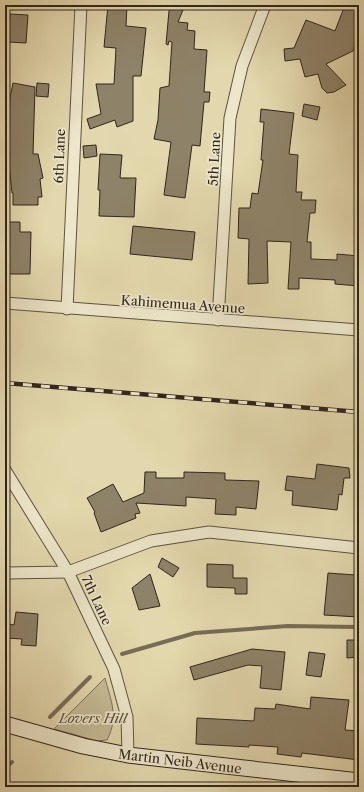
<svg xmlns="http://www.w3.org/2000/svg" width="364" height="792" font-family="'Libre Caslon Text',serif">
<rect width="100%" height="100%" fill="#e3d8ad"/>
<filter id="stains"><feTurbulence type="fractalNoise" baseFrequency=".005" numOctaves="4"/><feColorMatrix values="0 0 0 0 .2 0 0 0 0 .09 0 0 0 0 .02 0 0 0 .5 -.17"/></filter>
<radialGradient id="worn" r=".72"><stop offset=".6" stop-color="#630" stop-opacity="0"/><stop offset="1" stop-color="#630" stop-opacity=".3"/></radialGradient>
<!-- green -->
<path fill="#c5ba95" stroke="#7b7059" d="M105 678C111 701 119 717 107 740L97 741 54 729Z"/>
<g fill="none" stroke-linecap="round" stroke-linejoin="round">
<!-- stream -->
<g stroke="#776c56" stroke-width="4">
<polyline points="122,654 195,633 288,626 359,627"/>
<polyline points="50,717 90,677"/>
<polyline points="5,768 12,762"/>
</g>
</g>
<!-- building -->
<g fill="#8e8268" stroke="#31251d">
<polygon points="108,5 127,5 126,26 146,28 141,76 133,76 133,121 117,127 115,120 90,129 87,119 101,114 96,84 114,84 116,48 104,47"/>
<polygon points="172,5 185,5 178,22 188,23 187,30 195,31 194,49 207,50 204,92 210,92 209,102 204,102 200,146 192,145 185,198 164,195 171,142 154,139 158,120 160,88 169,86 172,42 169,41 168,45 166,44 169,11"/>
<polygon points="345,5 359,10 359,32 353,51 326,64 346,85 334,92 327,93 322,88 318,74 305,77 300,59 285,61 284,49 294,48 306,20 335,31"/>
<polygon points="10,14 28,15 26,43 8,42"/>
<polygon points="13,83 35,87 33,154 38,154 43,178 40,179 42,197 38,197 38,205 13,205 13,193 12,193 8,154 10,98"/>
<polygon points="37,83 49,84 48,97 36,96"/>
<polygon points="304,104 320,107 317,120 302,116"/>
<polygon points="261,109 294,113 289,154 298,155 296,192 302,192 301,200 316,200 315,213 310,213 307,242 311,242 311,259 337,260 337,254 359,256 359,286 335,284 335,280 299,278 299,289 288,289 291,242 267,241 268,283 248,284 249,239 238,238 239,208 250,208 252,193 258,194 263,160 261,160 264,122 260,122"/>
<polygon points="96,145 97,156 84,158 83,146"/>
<polygon points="100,154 122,155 120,178 136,178 134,217 99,216 100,190 98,190"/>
<polygon points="7,222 20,222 20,232 31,232 30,274 8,274 9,246 7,246"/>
<polygon points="133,226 195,232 192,260 130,254"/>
<polygon points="317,464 349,468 350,478 344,478 342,495 339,494 337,510 292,505 293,491 285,490 287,476 315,479"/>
<polygon points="145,472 156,472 156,478 184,478 184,472 225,473 225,480 259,481 256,509 236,507 236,515 215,514 216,499 186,497 186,506 136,503 140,513 135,514 136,518 101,532 94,513 95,512 87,498 113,484 123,502 144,493"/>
<polygon points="162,558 179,568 173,577 158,567"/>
<polygon points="207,564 233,565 233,578 247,578 247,594 235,594 235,588 207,587"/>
<polygon points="328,573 356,575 356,581 359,581 359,617 324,615"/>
<polygon points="150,574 160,606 139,610 132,588"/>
<polygon points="16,612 38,614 36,646 21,645 22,639 6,638 8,624 14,625"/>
<polygon points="347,640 359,640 359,657 347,658"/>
<polygon points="252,649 285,652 281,690 260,688 262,666 248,665 194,680 190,667"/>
<polygon points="309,652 325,654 321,677 306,675"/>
<polygon points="311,697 349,700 345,730 359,731 359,760 302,753 301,757 277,754 278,747 249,745 249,747 196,744 197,718 254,721 255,708 275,709 276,704 310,709"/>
</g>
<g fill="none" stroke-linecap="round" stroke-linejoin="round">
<defs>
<g id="street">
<polyline points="5,303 359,330"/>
<polyline points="67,309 81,5"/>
<polyline points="218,320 230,118 242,66 265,5"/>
<polyline points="5,470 68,572 114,669 127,717 128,755"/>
<polyline points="5,573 68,572 151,541 209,532 359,548"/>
</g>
<polyline id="secondary" points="5,724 83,746 128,755 359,781"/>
</defs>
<!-- street casing -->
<use href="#street" stroke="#5e5241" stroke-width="13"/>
<!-- secondary casing -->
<use href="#secondary" stroke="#31251d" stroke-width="17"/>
<!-- street -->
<use href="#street" stroke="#ede6ca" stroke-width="11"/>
<!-- secondary -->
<use href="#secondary" stroke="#ede6ca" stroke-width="15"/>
<defs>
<polyline id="rail" points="5,383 359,412"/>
</defs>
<!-- rail casing -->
<use href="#rail" stroke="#31251d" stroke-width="4.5"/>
<!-- rail -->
<use href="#rail" stroke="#ede6ca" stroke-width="3" stroke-dasharray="9" stroke-linecap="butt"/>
</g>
<g text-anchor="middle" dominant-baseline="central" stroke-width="3.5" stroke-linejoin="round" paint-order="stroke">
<!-- street labels -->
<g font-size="13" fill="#31251d" stroke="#ede6ca">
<text transform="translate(59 156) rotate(-88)">6th Lane</text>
<text transform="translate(214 159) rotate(-87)">5th Lane</text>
<text transform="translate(183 304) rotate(4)">Kahimemua Avenue</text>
<text transform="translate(97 600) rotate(65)">7th Lane</text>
<text transform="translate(180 761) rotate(7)">Martin Neib Avenue</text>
</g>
<!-- park labels -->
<g font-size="13" font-style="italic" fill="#564a3b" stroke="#ede6ca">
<text x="93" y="718">Lovers Hill</text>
</g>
</g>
<!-- margin -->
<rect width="364" height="792" fill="none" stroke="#e3d8ad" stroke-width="20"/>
<rect x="6" y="6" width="352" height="780" fill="none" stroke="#31251d" stroke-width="2"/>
<rect x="10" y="10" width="344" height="772" fill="none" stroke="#31251d"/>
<rect width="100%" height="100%" filter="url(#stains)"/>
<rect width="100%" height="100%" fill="url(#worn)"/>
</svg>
